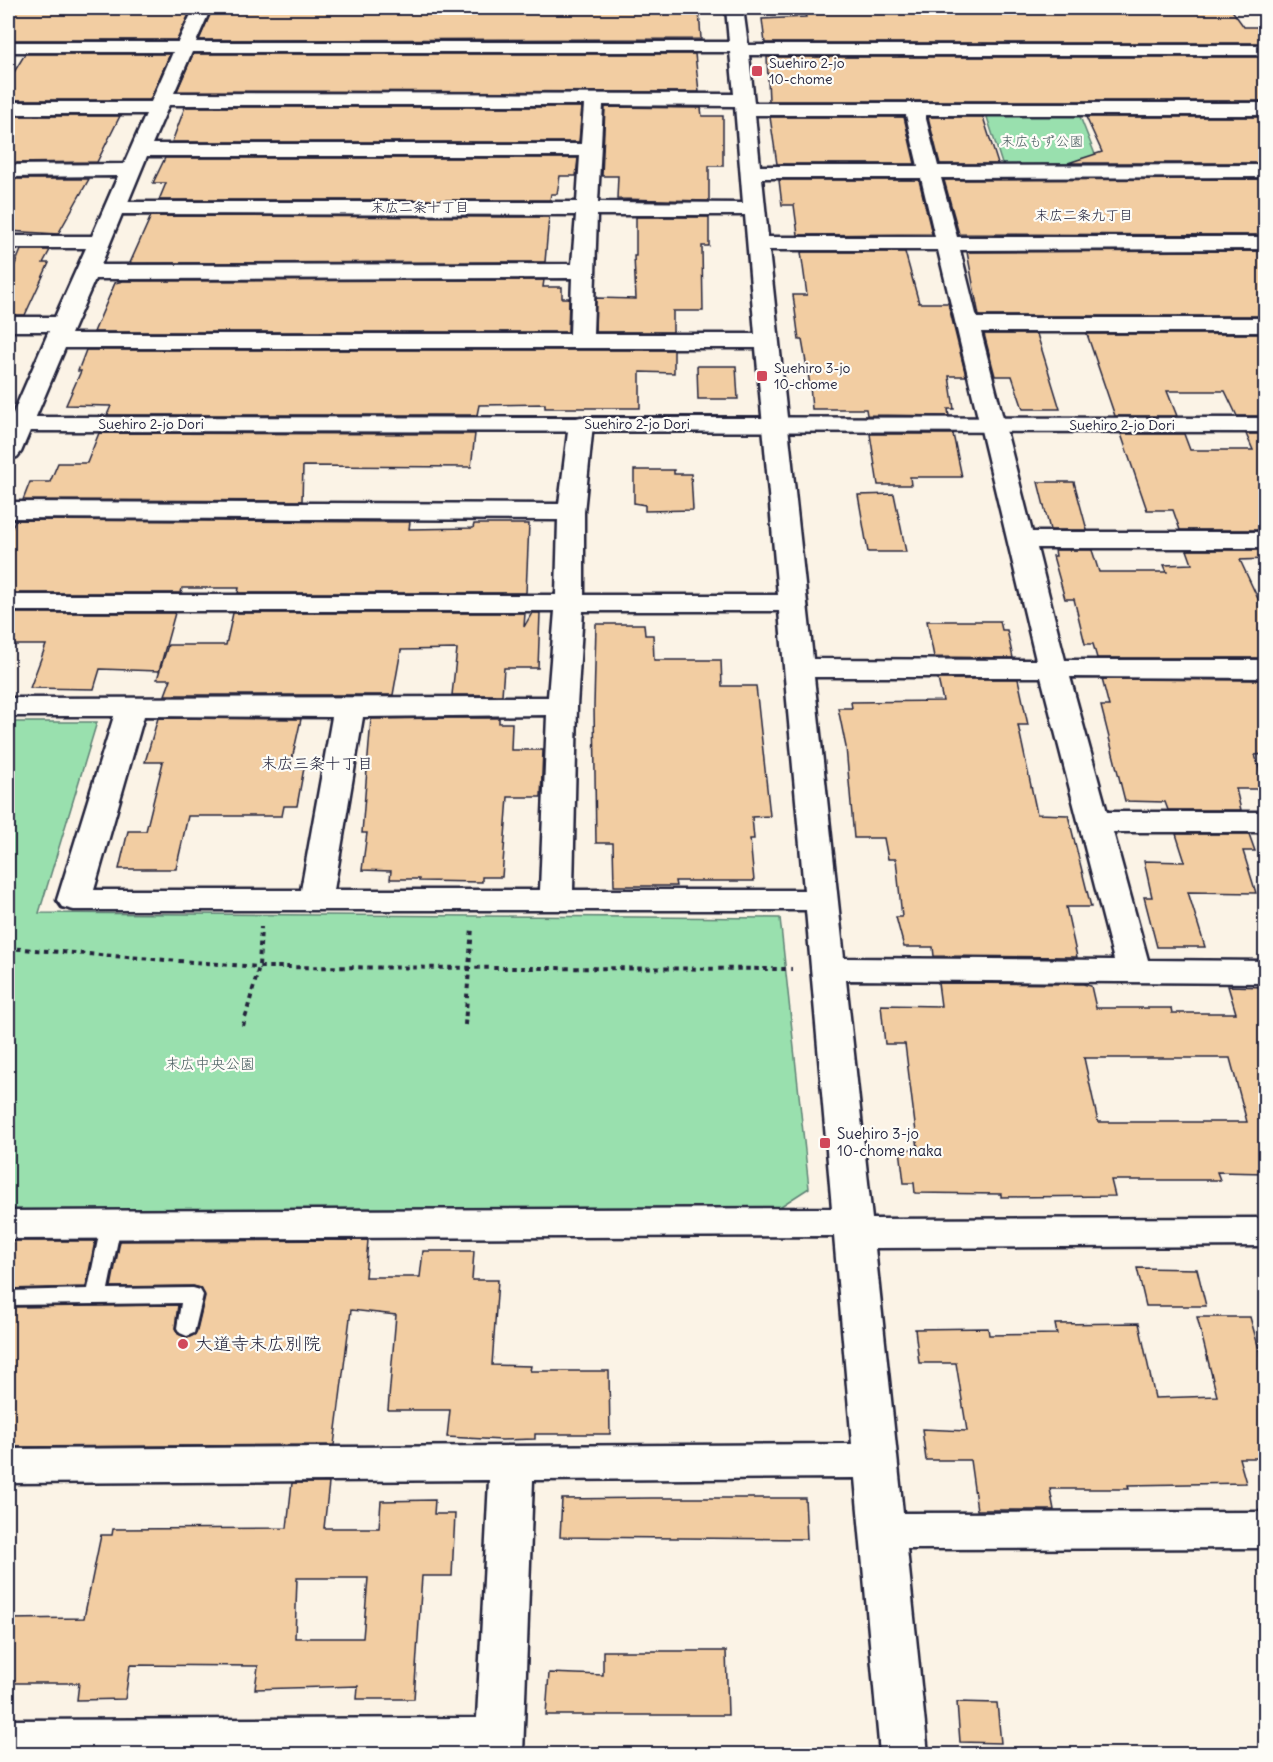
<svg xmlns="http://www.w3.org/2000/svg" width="1273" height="1762" font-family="Delius,'Klee One',sans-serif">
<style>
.green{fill:#99e0ae;stroke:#5e8174;stroke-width:1.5}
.building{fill:#f2cda2;stroke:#22223b;stroke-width:1.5;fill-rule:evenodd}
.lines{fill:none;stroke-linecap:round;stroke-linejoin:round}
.lane-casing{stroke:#22223b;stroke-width:5}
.street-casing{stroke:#22223b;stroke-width:5}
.secondary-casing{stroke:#22223b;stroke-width:5}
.path{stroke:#22223b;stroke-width:4;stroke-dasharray:4.5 4.5;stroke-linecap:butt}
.lane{fill:#fdfcf7;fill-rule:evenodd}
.street{fill:#fdfcf7;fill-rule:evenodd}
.secondary{fill:#fdfcf7;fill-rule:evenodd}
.poi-dot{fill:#d1495b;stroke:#fdfcf7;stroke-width:2}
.labels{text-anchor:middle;stroke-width:4.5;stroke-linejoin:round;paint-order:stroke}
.far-poi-label{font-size:14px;fill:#22223b;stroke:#fdfcf7;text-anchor:start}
.far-park-label{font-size:14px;fill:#465b5e;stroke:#fdfcf7}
.far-neighbourhood-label{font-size:14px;fill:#22223b;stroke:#fdfcf7}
.far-street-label{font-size:14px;fill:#22223b;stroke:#fdfcf7}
.park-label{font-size:15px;fill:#465b5e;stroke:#fdfcf7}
.poi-label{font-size:15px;fill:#22223b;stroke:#fdfcf7;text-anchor:start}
.neighbourhood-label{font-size:16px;fill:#22223b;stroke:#fdfcf7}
.near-poi-label{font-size:18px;fill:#22223b;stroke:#fdfcf7;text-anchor:start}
</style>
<rect width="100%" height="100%" fill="#fbf3e6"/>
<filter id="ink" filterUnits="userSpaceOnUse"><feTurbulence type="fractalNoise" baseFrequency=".0167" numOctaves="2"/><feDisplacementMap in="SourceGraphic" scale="12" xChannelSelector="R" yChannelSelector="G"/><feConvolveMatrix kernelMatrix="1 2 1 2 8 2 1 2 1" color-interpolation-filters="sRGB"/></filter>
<g filter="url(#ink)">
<g class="green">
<path d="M986 114H1079L1100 167H1003Z"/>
<path d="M8 722H97L39 913 780 918 809 1188 764 1217 8 1214Z"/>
</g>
<g class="building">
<path d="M8 8H192L177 40H8Z"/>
<path d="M213 8 361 10V8L486 9 690 8V10H699L701 39 199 40Z"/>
<path d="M805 8 909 11H1067L1066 9 1097 8 1231 9 1244 27H1266V43H765L762 19 806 17Z"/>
<path d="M25 54H170L150 100H8V82Z"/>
<path d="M193 54H695L699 92 177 91Z"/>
<path d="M767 57H1266V101H769Z"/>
<path d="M185 107H582L579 142H172Z"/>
<path d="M605 107 701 108 702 116H723V166H709V201L617 199 618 176H602Z"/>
<path d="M11 116H120L97 162 8 163V123Z"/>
<path d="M770 117H904L915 164H777Z"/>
<path d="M928 117H983L998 164H940Z"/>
<path d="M1086 117H1266V163H1068L1102 152Z"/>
<path d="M165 158H578L576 176H560L557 194H551L550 200H159L166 183H153Z"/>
<path d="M8 179H89L58 234 8 231Z"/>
<path d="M1266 179V235L959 234 944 180Z"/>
<path d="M779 180H919L932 234 798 235 794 205H782Z"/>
<path d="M151 216 549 217 545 262 130 263Z"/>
<path d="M636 217H709V246H702L703 311H673V332H595L596 298 636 299 634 256H636Z"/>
<path d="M21 250H50L43 263H49L25 315H8V281Z"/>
<path d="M1266 251V316H979L967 252Z"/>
<path d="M801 252H905L919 303H948L966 376H949L954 409H948L949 416 867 415 866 409H812L810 385 802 340H799L793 295H807Z"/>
<path d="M544 280 543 287H562V298H569L568 332H94L115 283 123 281Z"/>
<path d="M984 334H1037L1060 409H1023L1012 376H995Z"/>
<path d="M1087 334H1266V416H1237L1225 391H1167L1177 416H1115Z"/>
<path d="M86 350H674V373L640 372V408H545V404L479 405 477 415H107L111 406 66 405 81 371H78Z"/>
<path d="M697 366H736L738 399H698Z"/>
<path d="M99 433 475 434 471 467 303 466 302 501 23 500 30 482H50L58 463H87Z"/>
<path d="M870 434H953L962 477H910L911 485H878Z"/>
<path d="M1121 434H1184L1190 450H1253L1246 434H1266V530H1180L1173 510H1147Z"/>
<path d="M634 470H674V474H691L693 510 645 511V505L634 503Z"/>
<path d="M1038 482H1074L1087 530H1050Z"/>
<path d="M894 494 906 552H868L858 495Z"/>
<path d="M15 520 410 522 409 529 473 528 474 524H529L526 593H238L239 588H182L181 593H8V538Z"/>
<path d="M1055 550H1092L1099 572H1167L1164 565 1192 564 1187 550H1266V559L1240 560 1266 616V658H1097L1093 644H1085L1074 599H1065L1053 556H1056Z"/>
<path d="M8 613H175L159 671 100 669 94 689 30 688 46 645H8Z"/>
<path d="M233 613H525L524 627 532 613H540L538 668H504L502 695H452L457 649 401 650 393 695H165L171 679H157L168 645H226Z"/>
<path d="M927 621H1000L1002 630H1007L1013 658 934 657Z"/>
<path d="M596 624H644L645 635H653L654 660H721L722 686H756L770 816 752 817 754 839H750L754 881H675L676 886H614L613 843H596L594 706Z"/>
<path d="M938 679H1018L1028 725H1018L1037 814 1068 815 1091 907H1066L1077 957 934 956 933 947H904L896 917H902L896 859H888L884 838H854L846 747 838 708H852L851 702 943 701Z"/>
<path d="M1102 679 1266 680V754L1255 755 1266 789H1236L1241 810H1168L1165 802 1125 801 1101 706H1109Z"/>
<path d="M158 718 301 719 290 768H304L297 806H284L282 816H188L176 869H119L128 831H146L163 762H145Z"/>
<path d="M449 718H499V723H512L511 750H543L541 797H508L502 877H482V882L419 881V879H390L391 871 362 870 367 833H362L371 719Z"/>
<path d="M1176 834H1249L1255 851H1243L1256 893 1188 892 1205 947H1157L1144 897H1152L1144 861 1185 862Z"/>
<path d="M938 983 1083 984 1091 986 1096 1008H1171L1172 1013H1236L1228 986 1266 987V1173L1217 1172 1220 1180H1111L1115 1196 1001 1197V1194L915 1193 914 1183H904L900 1149H918L905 1044H885L881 1005 941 1006ZM1084 1058H1230L1247 1122H1098Z"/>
<path d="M368 1240 365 1277H420L423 1251H474L472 1280H498L492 1365 531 1366 530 1371H609L610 1434H535V1439L502 1440 447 1437 450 1410H388L396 1315 351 1310 334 1445 8 1447V1307L178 1305 175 1328 178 1334 188 1338 196 1334 205 1296 201 1288 193 1286 111 1287 120 1241Z"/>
<path d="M8 1241H95L86 1287 8 1289Z"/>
<path d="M1137 1268 1197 1269 1206 1306H1146Z"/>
<path d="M1197 1317H1250L1266 1374V1458H1239L1246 1483 1128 1485 1129 1489H1050L1054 1510H977L970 1460H926L922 1429 967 1431 956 1363H919L915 1329 988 1328 989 1335 1057 1334 1055 1324 1139 1323 1155 1398 1217 1396Z"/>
<path d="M292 1483H329L324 1528H379L381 1501 435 1500 434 1514H455L452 1576H422L414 1699H357L358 1686 255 1689 258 1666 130 1665 125 1699 77 1700 79 1683H8V1619L84 1618 101 1535H112L113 1529 287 1528ZM297 1578H368L363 1638H295Z"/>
<path d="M651 1498H805L807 1539 560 1537 562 1499Z"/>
<path d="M603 1651H726L728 1715H546L549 1673 603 1675Z"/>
<path d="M957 1702 997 1703 1001 1743 960 1742Z"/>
</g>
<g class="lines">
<g class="lane-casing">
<path id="lane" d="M111 1218 118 1220 121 1225 108 1289 193 1288 200 1290 203 1295 194 1333 187 1336 180 1333 177 1328 181 1303 8 1305V1291L88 1289 101 1225 104 1220Z"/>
</g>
<g class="street-casing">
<path id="street" d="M194 8H211L196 42H729L726 8H743L748 45H1266V55H749L754 103H1266V115H925L938 166 1266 165V177L941 178 957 237H1266V249L960 250 977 318H1266V332H981L1032 532H1266V548H1037L1065 660H1266V678L1070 677 1107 812H1266V832H1113L1148 960 1266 961V983L846 980 872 1219 1266 1218V1246L875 1248 903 1513 1266 1512V1548L907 1549 928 1754H880L855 1478 533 1480 523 1754H8V1720L477 1718 489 1480 8 1483V1449L852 1444 834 1236 8 1239V1211L832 1208 806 910H74L62 907 57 900 114 716H8V698L548 697 555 611H8V595H556L558 520 8 518V502L559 504 569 424 572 419 581 417 590 419 593 424 584 512V595H778L756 348H65L21 452 17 457 8 459V425L49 331H8V317H55L86 248H8V236H92L118 176 8 177V165L124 164 146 114H8V102H151L173 52H8V42H178ZM192 52H730L734 94 174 93ZM169 105H584L581 144H152ZM603 105 735 106 743 203 598 202ZM755 115H906L918 166H760ZM147 156H580L577 202H128ZM762 178H921L935 237H768ZM122 214 576 215 572 264 101 265ZM597 215H745L755 334H593ZM769 250H938L1036 660 813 659ZM572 278 570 334H71L95 279ZM583 611H779L804 890H573L577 706ZM814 677H1041L1114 960 844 958ZM547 715 540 890H334L363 717ZM144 716 332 717 301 890H94Z"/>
</g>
<g class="secondary-casing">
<path id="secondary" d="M8 417 1266 418V432L8 431Z"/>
</g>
<g class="path">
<path d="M8 948 259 967 792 969"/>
<path d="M465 1025 472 927"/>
<path d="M243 1026 259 967 261 927"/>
</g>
<use href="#lane" class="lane"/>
<use href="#street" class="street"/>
<use href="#secondary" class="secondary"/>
</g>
</g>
<g class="poi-dot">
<rect x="751" y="65" width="12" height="12" rx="3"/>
<rect x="756" y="370" width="12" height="12" rx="3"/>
<rect x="819" y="1137" width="12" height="12" rx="3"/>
<circle cx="183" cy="1344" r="6"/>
</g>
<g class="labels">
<g class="far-poi-label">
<text x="769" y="68">Suehiro 2-jo<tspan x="769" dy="16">10-chome</tspan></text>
<text x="774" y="373">Suehiro 3-jo<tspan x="774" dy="16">10-chome</tspan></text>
</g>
<g class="far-park-label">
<text x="1042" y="146">末広もず公園</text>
</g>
<g class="far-neighbourhood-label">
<text x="420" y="212">末広二条十丁目</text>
<text x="1084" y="220">末広二条九丁目</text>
</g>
<g class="far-street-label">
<text x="151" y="429">Suehiro 2-jo Dori</text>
<text x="637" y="429">Suehiro 2-jo Dori</text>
<text x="1122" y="430">Suehiro 2-jo Dori</text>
</g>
<g class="park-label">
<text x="210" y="1069">末広中央公園</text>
</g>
<g class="poi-label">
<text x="837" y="1139">Suehiro 3-jo<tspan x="837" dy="17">10-chome naka</tspan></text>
</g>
<g class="neighbourhood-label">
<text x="317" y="769">末広三条十丁目</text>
</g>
<g class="near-poi-label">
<text x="195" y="1350">大道寺末広別院</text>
</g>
</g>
<rect width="1273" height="1762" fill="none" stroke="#fdfcf7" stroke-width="30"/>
<rect x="15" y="15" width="1243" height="1732" fill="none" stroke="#22223b" stroke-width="2" filter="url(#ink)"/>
</svg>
